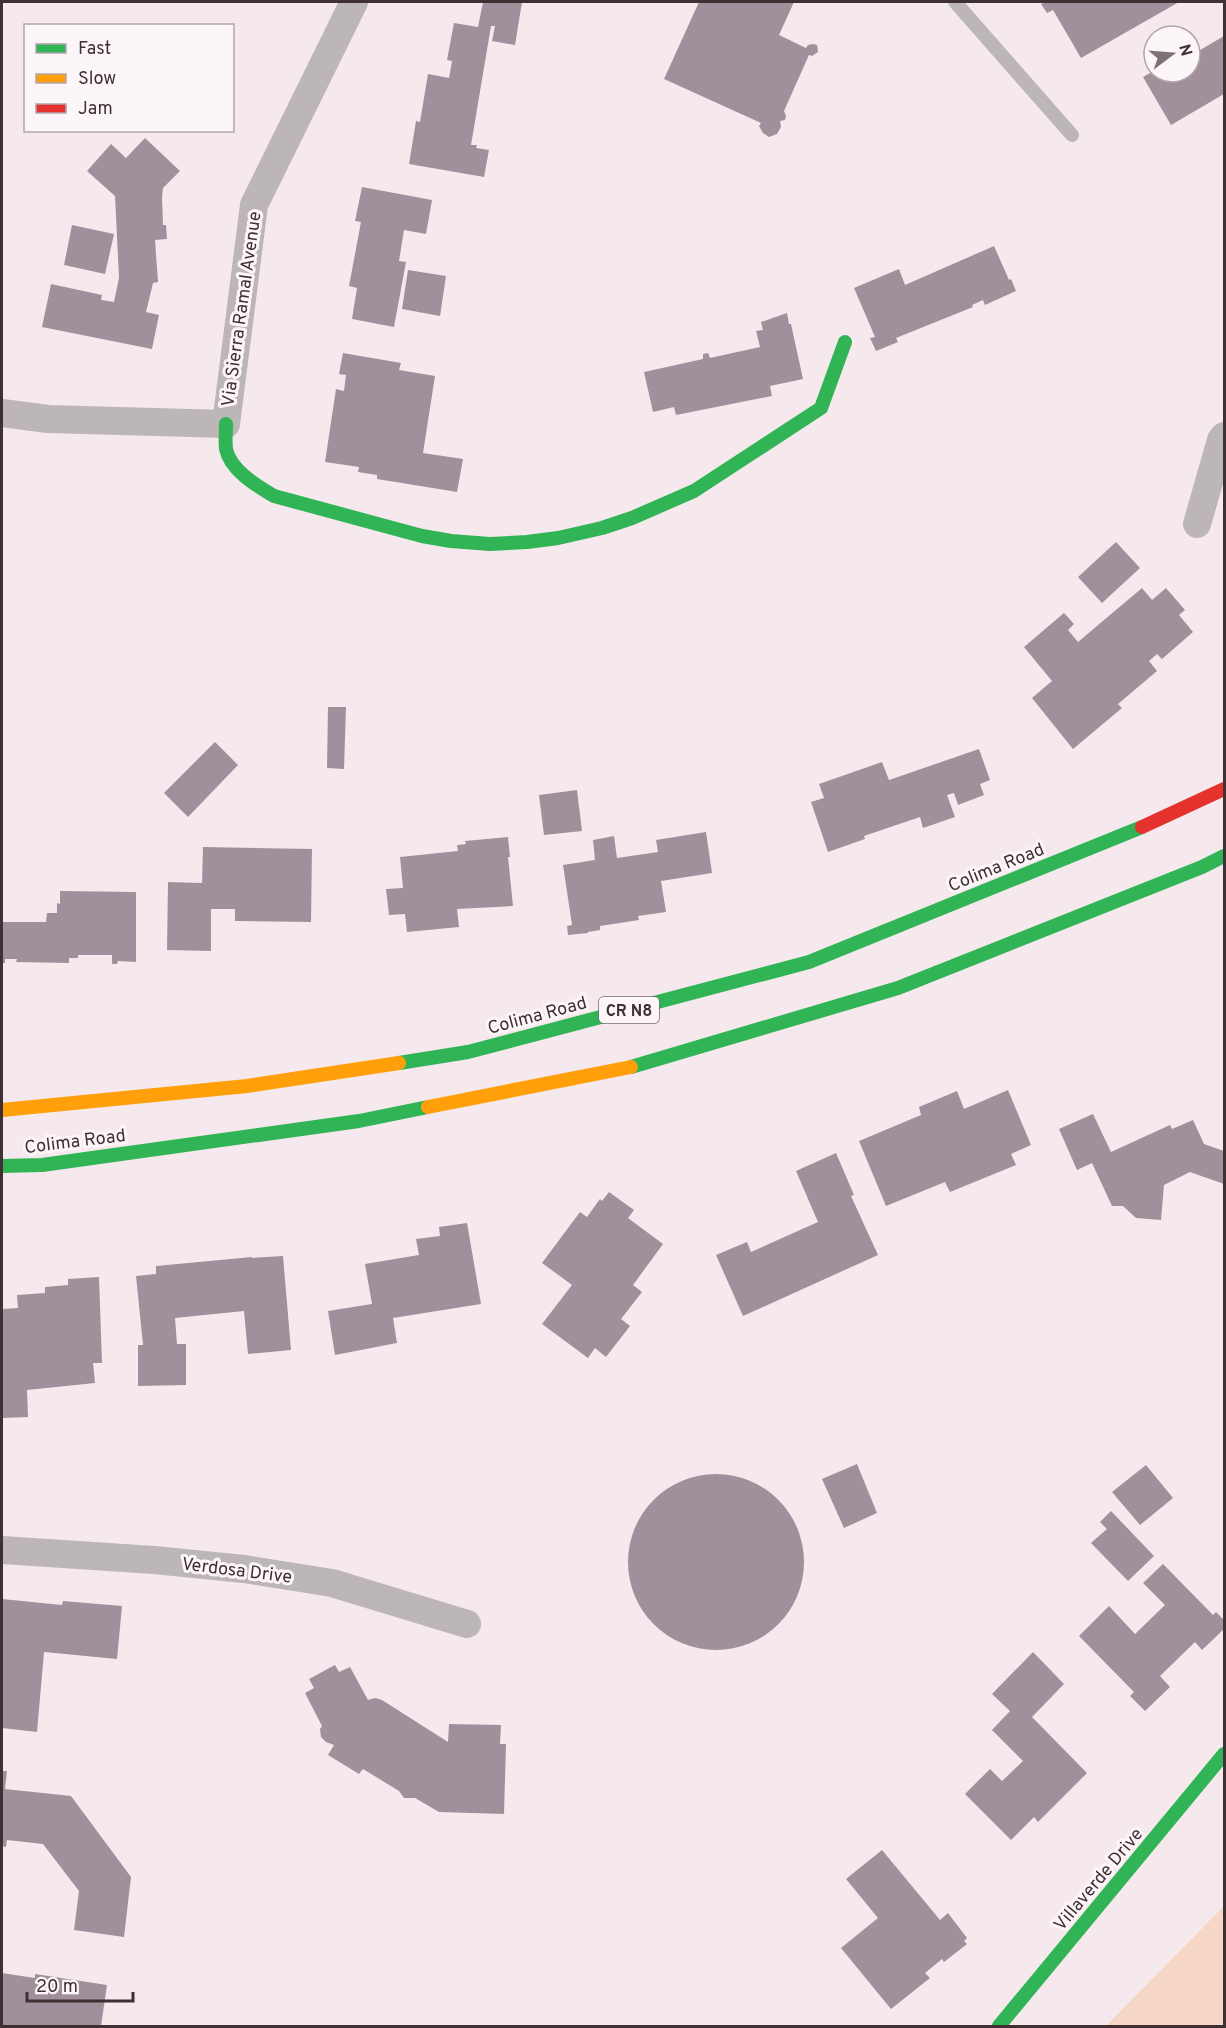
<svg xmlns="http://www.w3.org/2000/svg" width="1226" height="2028" font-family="Overpass,sans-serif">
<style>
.green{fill:#f6d7c5}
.building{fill:#a0909c}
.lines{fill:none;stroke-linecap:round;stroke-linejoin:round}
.lane{stroke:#bdb6b6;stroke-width:14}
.street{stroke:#bdb6b6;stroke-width:28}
.fast{stroke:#30b455;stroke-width:14}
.slow{stroke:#ff9f0a;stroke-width:14}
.jam{stroke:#e5322d;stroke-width:14}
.labels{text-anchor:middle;stroke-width:6;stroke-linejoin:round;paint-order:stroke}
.shield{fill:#fdf6f8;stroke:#786b6f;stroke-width:1.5}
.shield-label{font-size:16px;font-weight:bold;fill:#3f3034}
.street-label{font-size:18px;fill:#3f3034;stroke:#fdf6f8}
</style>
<rect width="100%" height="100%" fill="#f6e9ed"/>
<path class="green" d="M1224 1906V2026H1106Z"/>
<g class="building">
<path d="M483 2H522L515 45 492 41 495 26H491L471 145H477L476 148 489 150 484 177 409 164 416 121 420 122 428 74 449 78 452 61 447 60 454 23 478 27Z"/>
<path d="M699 2H794L779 35 806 48 808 45 813 44 817 45 818 52 812 56 809 55 784 111 786 116 785 120 780 121 781 127 777 134 769 137 763 133 759 126 761 123 664 79Z"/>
<path d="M1046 2H1179L1081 58 1053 10 1047 13 1041 4Z"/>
<path d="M1224 36V94L1171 125 1143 77 1154 71 1160 74 1163 72H1190V56Z"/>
<path d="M145 138 180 171 163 188 162 197 163 225H166L167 239 155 240 158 282 153 283 146 312 159 315 152 349 42 327 51 284 102 295 101 300 114 302 119 278 115 196 87 171 111 144 126 158Z"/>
<path d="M362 187 432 200 426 234 404 230 399 261 406 262 394 327 352 319 357 288 349 286 361 222 355 221Z"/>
<path d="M72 225 114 234 105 274 64 265Z"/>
<path d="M994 246 1009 280 1011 279 1016 291 985 305 983 300 972 305 973 307 896 338 898 342 876 351 870 338 875 337 854 288 899 269 905 285Z"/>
<path d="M408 270 446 276 440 316 402 309Z"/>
<path d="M787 313 789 324H791L803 379 770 386 772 396 676 415 674 407 653 412 644 372 703 359V354L708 353 710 358 760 347 756 331 763 330 761 322Z"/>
<path d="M343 353 401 363 399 370 435 376 423 453 463 459 457 492 377 479V475L358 472 359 467 325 462 336 389 344 391 346 375 339 374Z"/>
<path d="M1116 542 1140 568 1102 603 1078 577Z"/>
<path d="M1142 588 1152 600 1166 588 1185 610 1179 615 1193 632 1162 659 1157 654 1149 661 1157 671 1118 704 1122 708 1073 749 1032 698 1052 681 1024 647 1064 613 1074 624 1068 630 1078 642Z"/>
<path d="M328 707H346L344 769 327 768Z"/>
<path d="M215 742 238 765 188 817 164 793Z"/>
<path d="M979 749 990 780 980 784 984 795 958 805 954 793 947 795 955 817 923 828 920 817 864 836 865 839 828 852 811 802 824 798 819 784 882 762 889 780Z"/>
<path d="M577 790 582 831 544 835 539 795Z"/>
<path d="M706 832 712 873 661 881 666 912 638 916 639 920 600 926V930L588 932V933L568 935 567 926 572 925 563 865 595 860 593 840 614 836 617 858 658 852 656 840Z"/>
<path d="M508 837 510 857H508L513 906 457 909 459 927 407 932 405 914 389 915 386 889 403 888 400 857 458 851 457 845 466 844 465 841Z"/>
<path d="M203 847 312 849 311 922 235 921V909H211V951L167 950 168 882 202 883Z"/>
<path d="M60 891 136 892V962L118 961 117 964H112V955H78V958H69V963L16 962 17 959H5V963H2V922H46L47 913H57V903L60 904Z"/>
<path d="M1008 1090 1031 1145 1011 1154 1016 1165 950 1192 945 1182 886 1206 859 1141 921 1115 919 1107 957 1091 964 1109Z"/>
<path d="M1093 1114 1111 1152 1170 1125 1172 1129 1193 1120 1204 1144 1224 1151V1184L1190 1172 1164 1185 1161 1220 1136 1218 1123 1206H1112L1092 1163 1077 1170 1059 1129Z"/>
<path d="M836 1153 854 1195 851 1196 878 1255 743 1316 716 1255 747 1242 751 1252 818 1222 796 1171Z"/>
<path d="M609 1192 634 1210 628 1218 663 1244 633 1285 642 1292 621 1319 630 1326 606 1357 595 1348 588 1358 542 1324 572 1285 542 1263 580 1212 587 1217 600 1199 602 1201Z"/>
<path d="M467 1223 481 1304 393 1318 397 1343 335 1355 328 1311 372 1304 365 1264 419 1255 416 1239 440 1236 439 1227Z"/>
<path d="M283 1256 291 1350 248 1354 244 1311 175 1318 177 1344H186V1385L138 1386V1345H143L136 1276 156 1274V1266L252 1257V1258Z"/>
<path d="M99 1277 102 1363H93L95 1383 27 1390 28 1417 2 1418V1309L18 1308 17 1295 45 1293V1287L68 1285V1279Z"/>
<path d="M857 1464 877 1513 844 1528 822 1479Z"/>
<path d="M1146 1465 1173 1498 1140 1525 1112 1492Z"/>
<circle cx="716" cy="1562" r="88"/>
<path d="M1111 1511 1154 1556 1128 1581 1091 1543 1107 1529 1100 1522Z"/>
<path d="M1163 1564 1213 1615 1216 1612 1224 1620V1629L1202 1650 1195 1642 1160 1676 1170 1687 1145 1711 1130 1696 1134 1692 1079 1636 1109 1606 1135 1634 1165 1605 1143 1583Z"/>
<path d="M2 1599 62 1605 63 1601 122 1606 117 1659 44 1652 37 1732 2 1728Z"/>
<path d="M1033 1652 1064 1684 1032 1717 1087 1773 1038 1822 1034 1817 1011 1840 965 1794 990 1769 1002 1781 1023 1761 992 1730 1010 1711 992 1694Z"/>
<path d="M335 1665 339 1672 350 1667 368 1700 375 1698 382 1700 448 1742 449 1724 501 1725 500 1744H506L504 1814 439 1812 415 1798H404L399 1791 363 1769 359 1774 328 1755 334 1745 326 1742 321 1737 320 1729 322 1726 305 1693 314 1688 309 1679Z"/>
<path d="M2 1771H7L5 1789 71 1796 131 1877 124 1937 74 1930 79 1891 43 1844 7 1840 6 1847 2 1846Z"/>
<path d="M882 1850 940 1920 948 1913 967 1938 964 1941 967 1944 944 1962 942 1959 925 1973 930 1978 891 2009 841 1948 878 1918 846 1879Z"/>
<path d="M2 1973 35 1978V1974L107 1985 101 2026H2Z"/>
</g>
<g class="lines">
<path class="lane" d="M955 2 1072 135"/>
<g class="street">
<path d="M2 413 48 419 226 424 254 205 354 2"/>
<path d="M1197 524 1221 440 1224 436"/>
<path d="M2 1550 154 1560 244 1569 332 1583 467 1624"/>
</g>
<g class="fast">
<path d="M226 424C226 432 225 441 226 449 230 470 257 486 274 496L422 536 451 541 490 544 527 542 558 538 602 528 632 518 694 491 821 408 845 342"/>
<path d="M399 1063 468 1052 809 962 1142 827"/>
<path d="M631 1067 898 988 1202 867 1224 856"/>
<path d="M2 1166 42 1165 359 1121 428 1107"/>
<path d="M999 2026 1224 1754"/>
</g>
<g class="slow">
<path d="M428 1107 631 1067"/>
<path d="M2 1110 247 1086 399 1063"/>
</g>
<path class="jam" d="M1142 827 1224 789"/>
</g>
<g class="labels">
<rect class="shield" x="599" y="997" width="60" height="26" rx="4.5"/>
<g class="shield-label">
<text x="629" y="1016">CR N8</text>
</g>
<g class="street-label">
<text transform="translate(241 309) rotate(-82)" y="6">Via Sierra Ramal Avenue</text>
<text transform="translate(996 867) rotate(-22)" y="6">Colima Road</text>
<text transform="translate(537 1015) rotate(-15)" y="6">Colima Road</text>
<text transform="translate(75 1141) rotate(-7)" y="6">Colima Road</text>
<text transform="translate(237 1570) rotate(7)" y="6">Verdosa Drive</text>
<text transform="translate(1098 1879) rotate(-50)" y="6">Villaverde Drive</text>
</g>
</g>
<rect width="1226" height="2028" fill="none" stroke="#3f3034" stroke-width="6"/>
<rect x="24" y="24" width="210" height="108" fill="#fdf6f8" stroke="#b1a7aa" stroke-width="1.5"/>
<rect x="36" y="44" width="30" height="9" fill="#30b455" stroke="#b1a7aa" stroke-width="1.5"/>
<text x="78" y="54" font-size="18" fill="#3f3034">Fast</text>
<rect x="36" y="74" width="30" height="9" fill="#ff9f0a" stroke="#b1a7aa" stroke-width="1.5"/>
<text x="78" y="84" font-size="18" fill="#3f3034">Slow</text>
<rect x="36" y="104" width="30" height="9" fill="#e5322d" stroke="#b1a7aa" stroke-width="1.5"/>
<text x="78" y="114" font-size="18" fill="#3f3034">Jam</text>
<g transform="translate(1172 54) rotate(74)"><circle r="28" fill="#fdf6f8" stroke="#b1a7aa" stroke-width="1.5"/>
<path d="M0-4.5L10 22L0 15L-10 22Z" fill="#7f7175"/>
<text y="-9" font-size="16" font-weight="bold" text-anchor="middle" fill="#3f3034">N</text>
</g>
<path d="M27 1992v9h106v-9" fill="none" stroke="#3f3034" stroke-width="3"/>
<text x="36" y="1992" font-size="18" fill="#3f3034" stroke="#fdf6f8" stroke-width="4.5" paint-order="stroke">20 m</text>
</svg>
